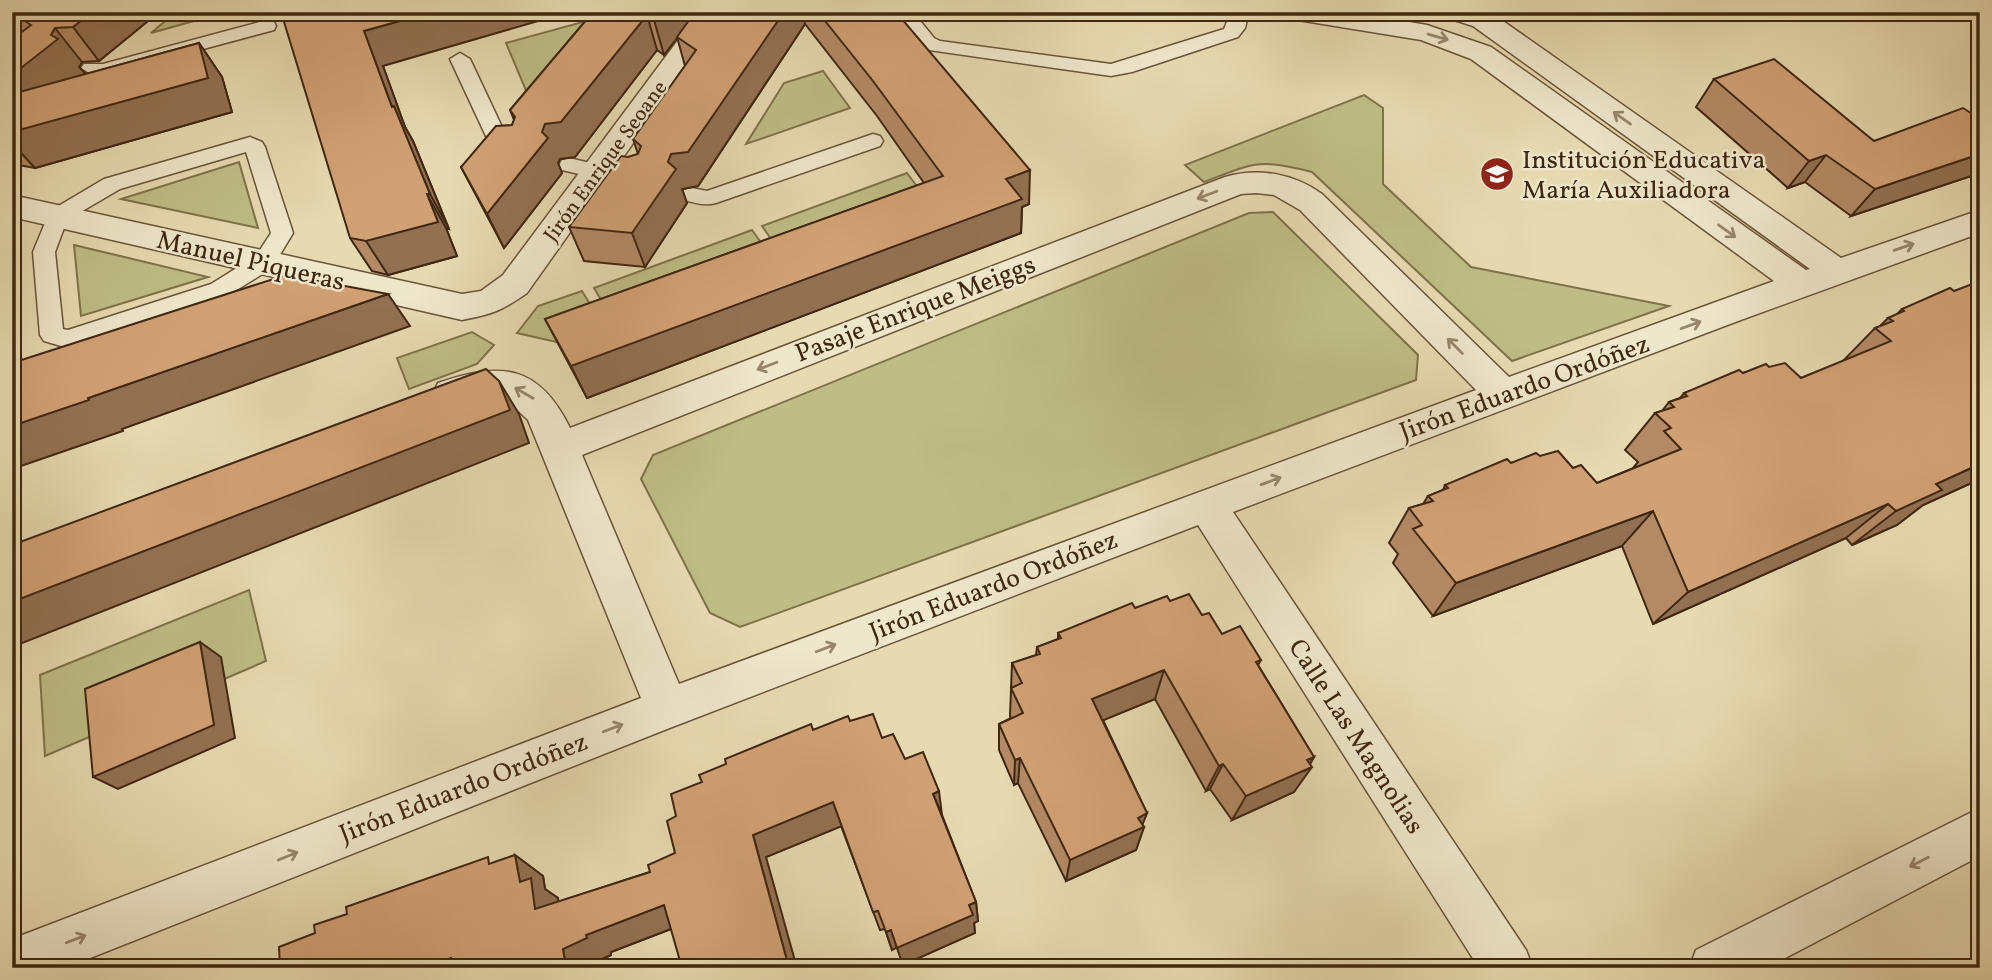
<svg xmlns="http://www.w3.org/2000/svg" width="1992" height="980" font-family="Vollkorn,serif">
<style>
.green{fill:#bebd86;stroke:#7f724a;stroke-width:2}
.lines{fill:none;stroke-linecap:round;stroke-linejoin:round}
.lane-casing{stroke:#6a5438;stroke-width:3}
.street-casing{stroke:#6a5438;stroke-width:3}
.lane{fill:#efe7cc;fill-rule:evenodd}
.street{fill:#efe7cc;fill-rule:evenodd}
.wall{fill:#b38a65;stroke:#40270f;stroke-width:2;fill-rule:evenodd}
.shaded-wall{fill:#927152;stroke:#40270f;stroke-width:2}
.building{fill:#d0a175;stroke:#40270f;stroke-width:2}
.oneway{stroke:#98876e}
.labels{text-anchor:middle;stroke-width:5;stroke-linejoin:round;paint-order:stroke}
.far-street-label{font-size:21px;fill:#40270f;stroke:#efe7cc}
.poi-label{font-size:26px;fill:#40270f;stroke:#efe7cc;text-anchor:start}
.street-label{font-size:26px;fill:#40270f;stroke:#efe7cc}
</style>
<rect width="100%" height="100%" fill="#e7dab1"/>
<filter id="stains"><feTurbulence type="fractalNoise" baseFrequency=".00286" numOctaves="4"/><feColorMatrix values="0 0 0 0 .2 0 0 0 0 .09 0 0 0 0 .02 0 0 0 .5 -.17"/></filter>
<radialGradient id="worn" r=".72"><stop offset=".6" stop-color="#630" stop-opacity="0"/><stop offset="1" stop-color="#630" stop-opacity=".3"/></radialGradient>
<g class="green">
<path d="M176 12H226L151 33Z"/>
<path d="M608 15 533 107 506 43Z"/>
<path d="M823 71 850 108 746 144 784 83Z"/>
<path d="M1364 95 1383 108V184L1471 267 1669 306 1512 361 1312 172C1260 158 1253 163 1204 182L1185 165Z"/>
<path d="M239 162 258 228 121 199Z"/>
<path d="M907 173 931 205 785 259 762 226Z"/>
<path d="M1273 212 1418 355 1416 380 740 627 710 613 641 479 653 455 1249 213Z"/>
<path d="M752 230 775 262 615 323 594 288Z"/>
<path d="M74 245 208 277 81 316Z"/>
<path d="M582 291 604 327 561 343 517 333 538 306Z"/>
<path d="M472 332 494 345 477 364 409 389 397 358Z"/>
<path d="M249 590 266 661 45 756 40 675Z"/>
</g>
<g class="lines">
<g class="lane-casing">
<g id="lane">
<path d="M894 12H913L934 38 940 41 1111 64 1224 29 1231 12H1249L1245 28 1238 37 1132 72 1111 76 929 50 920 46Z"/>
<path d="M267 20 274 22 276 26 274 30 110 74H91L81 68 84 64H103Z"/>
<path d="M460 53 470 59 510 144 522 148 525 153 522 158 515 160 495 154 492 149 450 59Z"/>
<path d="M873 134 880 136 883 141 880 146 716 203C705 206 695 203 684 200L681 195 684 190 692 188 707 191Z"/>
<path d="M250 137 262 142 265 147 293 233 272 268 227 296 76 345 68 348 44 341 40 335 33 252 50 211 104 179ZM246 152 271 233 256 256 211 284 68 330 63 329 55 252 67 220 120 189Z"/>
<path d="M569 158 624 171 628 176 624 181 617 183 562 170 559 165 562 160Z"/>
</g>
</g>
<g class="street-casing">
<g id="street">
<path d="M699 12H726L527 293C501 311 493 314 462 320L12 217V195L462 294 481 291 503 275Z"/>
<path d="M1285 12H1350L1427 25 1491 47 1806 270 1810 269 1473 26 1448 18 1445 12 1493 14 1841 258 1980 210V233L1738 321 1233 512 1526 950 1533 968H1479L1198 525 667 729 65 968H12V939L641 698 528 420 507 400C484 396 460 410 438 403L433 393 438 383C502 361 539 365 570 428L1225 177C1259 167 1294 174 1322 194L1509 377 1774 281 1471 59 1421 40 1298 20 1288 18ZM1256 193 1274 195 1300 210 1476 390 679 684 582 455 1241 194Z"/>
<path d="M1980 808V856L1766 968H1689L1696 950Z"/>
</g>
</g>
<use href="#lane" class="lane"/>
<use href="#street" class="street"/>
</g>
<g class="wall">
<path d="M12 12H159L99 61 82 62 79 67 85 73 83 75 199 43 222 77 232 112 35 168 12 164ZM18 29 21 33 19 34 13 33Z"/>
<path d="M593 12H896L1029 204 1022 207 1021 233 587 398 545 319 924 183 877 116 805 24 698 186 682 189 687 203 645 267 584 261 569 227 628 157 638 154 633 139 685 66 677 37 664 55 657 50 575 157 560 159 558 163 562 173 504 248 461 167 512 125 514 120 510 110Z"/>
<path d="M383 66 405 127 413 141 449 229 446 228 457 256 388 275 372 271 350 238Z"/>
<path d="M1714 79 1874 141 1980 119V173L1851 216 1805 182 1788 188 1696 107Z"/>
<path d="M1980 286V479L1923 505 1897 525 1852 545 1846 538 1653 624 1622 546 1433 616 1393 563 1398 554 1389 543 1409 508 1423 504 1428 496 1443 490 1445 485 1511 463 1540 456 1573 468 1597 483 1634 468H1633L1638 462 1625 450 1655 413 1662 411 1669 402 1680 398 1684 393 1743 373 1769 367 1801 378 1842 362 1875 328 1880 326 1888 318 1896 315 1902 309 1954 291Z"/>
<path d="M1170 601 1202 615 1222 634 1261 660 1258 665 1314 757 1294 792 1232 820 1210 789 1206 791 1155 699 1103 720 1147 813 1142 825 1144 827 1136 850 1066 881 1018 783 1014 785 999 750V724L1011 718 1010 716 1012 663 1036 655 1037 647 1058 639V633L1135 608Z"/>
<path d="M850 721 882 738 905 759 942 815 976 902 978 921 974 923 975 933 903 965 897 947 892 950 885 929 880 930 841 826 766 857 671 929 611 952V955L589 965 495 862 515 855 543 876 545 889 558 898V902L650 872 675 853 676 816 702 782 813 730Z"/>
</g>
<g class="shaded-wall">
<path d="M92 12H159L99 61 73 27Z"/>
<path d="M432 12H569L383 66 405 127 413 141 449 229 430 194 392 107 364 31Z"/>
<path d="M660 12H697L664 55 654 20Z"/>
<path d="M784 12H803L805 24 698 186 682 189 687 203 645 267 632 233 671 154Z"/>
<path d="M647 15 657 50 575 157 560 159 558 163 562 173 504 248 487 214 545 124Z"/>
<path d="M12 23 18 29 12 33Z"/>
<path d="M55 28 82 62 79 67 85 73 15 131 12 128V75L51 35Z"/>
<path d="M199 43 222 77 232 112 35 168 12 143V132Z"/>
<path d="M1980 154V173L1851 216 1875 189Z"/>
<path d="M1826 155 1805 182 1788 188 1809 161Z"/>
<path d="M1030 170 1029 204 1022 207 1021 233 587 398 571 366 1006 179Z"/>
<path d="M427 194 446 228 457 256 388 275 366 241Z"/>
<path d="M388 294 410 326 122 429 123 431 12 469V426L88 398Z"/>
<path d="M499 381 519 414 529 443 12 647V602Z"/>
<path d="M1980 464V479L1923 505 1897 525 1852 545 1896 511 1936 484Z"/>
<path d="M1888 504 1846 538 1653 624 1688 592Z"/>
<path d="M1653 511 1622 546 1433 616 1456 583Z"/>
<path d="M200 642 221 657 235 738 118 789 93 777Z"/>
<path d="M1164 670 1155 699 1087 727 1092 699Z"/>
<path d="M1314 757 1306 770 1312 767 1294 792 1232 820 1246 796 1307 760Z"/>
<path d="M1020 758 1018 783 1014 785 1015 760Z"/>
<path d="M1223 764 1210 789 1206 791 1219 766Z"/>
<path d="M939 791 942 815 933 794Z"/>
<path d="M833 802 842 826 766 857 797 968H789L753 835Z"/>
<path d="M1147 813 1141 828 1144 827 1136 850 1066 881 1070 860Z"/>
<path d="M515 855 543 876 545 889 558 898 562 928 535 909 520 882Z"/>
<path d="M976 902 978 921 974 923 975 933 903 965 897 948 969 905Z"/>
<path d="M664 905 684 924 611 952V955L589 965V968H566L563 949 586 935Z"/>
<path d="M891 930 897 947 892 950 886 932Z"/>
<path d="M451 958 470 968H428Z"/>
</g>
<g class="building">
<path d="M12 12H92L73 27 55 28 51 35 58 39 12 75V33L19 34 31 25 20 18 12 17Z"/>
<path d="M281 12H432L364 31 392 107 394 106 430 194H427L438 222 366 241 350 238Z"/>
<path d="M593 12H660L654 20 647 15 561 122 545 124 542 132 548 138 487 214 461 167 496 126 512 125 515 117 510 110Z"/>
<path d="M695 12H784L688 152 671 154 668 162 676 169 632 233 569 227 621 156 628 157 638 154 641 146 633 139 696 50 677 37Z"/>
<path d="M818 12H896L1030 170 1006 179 1022 199 571 366 545 319 943 176 873 81Z"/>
<path d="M199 43 208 78 12 132V94Z"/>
<path d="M1774 59 1874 141 1963 108 1980 119V154L1875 189 1826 155 1809 161 1714 79Z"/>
<path d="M286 275 388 294 88 398 89 400 12 426V363Z"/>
<path d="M1975 283 1978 286H1980V464L1936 484 1942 490 1896 511 1888 504 1688 592 1653 511 1456 583 1413 529 1422 525 1409 508 1433 501 1428 496 1448 488 1445 485 1507 459 1511 463 1536 453 1540 456 1558 451 1573 468 1581 465 1597 483 1681 449 1664 431 1671 428 1655 413 1674 407 1669 402 1687 396 1684 393 1739 370 1743 373 1766 364 1769 367 1785 363 1801 378 1891 341 1875 328 1893 321 1888 318 1904 311 1902 309 1950 288 1954 291Z"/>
<path d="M486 369 499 381 510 410 12 602V545Z"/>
<path d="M1189 594 1202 615 1209 613 1222 634 1240 626 1261 660 1256 662 1314 757 1307 760 1312 767 1246 796 1223 764 1219 766 1164 670 1092 699 1147 813 1138 818 1144 827 1070 860 1020 758 1015 760 999 724 1023 713 1011 688 1022 683 1012 663 1040 654 1037 647 1061 638 1058 633 1132 603 1135 608 1167 596 1170 601Z"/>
<path d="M200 642 214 725 93 777 85 689Z"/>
<path d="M873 714 882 738 893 734 905 759 923 752 939 791 933 794 976 902 969 905 973 915 897 948 891 930 886 932 878 911 873 912 833 802 753 835 789 968H682L664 905 586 935 587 938 563 949 566 968H452L451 958 428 968H280L279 947 315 933 314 925 347 914 346 907 488 857 489 864 515 855 520 882 531 878 535 909 650 872 648 865 675 853 667 821 676 816 671 794 702 782 699 775 726 764 725 759 811 724 813 730 848 716 850 721Z"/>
</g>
<defs><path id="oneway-shaft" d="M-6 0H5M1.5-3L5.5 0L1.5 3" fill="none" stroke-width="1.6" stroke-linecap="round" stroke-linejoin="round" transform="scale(1.75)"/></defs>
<g class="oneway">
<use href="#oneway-shaft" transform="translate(1438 37) rotate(16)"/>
<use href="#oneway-shaft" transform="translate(1622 118) rotate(-145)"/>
<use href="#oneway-shaft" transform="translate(1207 195) rotate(159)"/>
<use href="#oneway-shaft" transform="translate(1727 231) rotate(36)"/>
<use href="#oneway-shaft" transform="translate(1904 247) rotate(-19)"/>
<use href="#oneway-shaft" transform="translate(1691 325) rotate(-20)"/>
<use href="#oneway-shaft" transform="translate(1455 346) rotate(-135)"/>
<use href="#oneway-shaft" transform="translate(767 366) rotate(159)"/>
<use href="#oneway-shaft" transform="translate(524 393) rotate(-150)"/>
<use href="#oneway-shaft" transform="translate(1271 481) rotate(-20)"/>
<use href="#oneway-shaft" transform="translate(826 648) rotate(-21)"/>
<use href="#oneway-shaft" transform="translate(613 728) rotate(-21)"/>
<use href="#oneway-shaft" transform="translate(288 856) rotate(-22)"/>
<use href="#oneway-shaft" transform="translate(1919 862) rotate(153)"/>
<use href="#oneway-shaft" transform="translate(76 939) rotate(-21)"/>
</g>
<defs>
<g id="school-disc" transform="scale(1.75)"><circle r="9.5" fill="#8f2418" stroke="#efe7cc"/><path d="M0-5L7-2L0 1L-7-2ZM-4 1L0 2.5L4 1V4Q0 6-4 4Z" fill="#fff"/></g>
</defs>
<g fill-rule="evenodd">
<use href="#school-disc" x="1497" y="174"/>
</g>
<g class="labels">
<g class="far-street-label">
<text transform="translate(605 161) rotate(-54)" y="7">Jirón Enrique Seoane</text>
</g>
<g class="poi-label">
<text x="1522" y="168">Institución Educativa<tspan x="1522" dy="30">María Auxiliadora</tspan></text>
</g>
<g class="street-label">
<text transform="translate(251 260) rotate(13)" y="9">Manuel Piqueras</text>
<text transform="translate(915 308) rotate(-21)" y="9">Pasaje Enrique Meiggs</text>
<text transform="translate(1524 387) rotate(-20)" y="9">Jirón Eduardo Ordóñez</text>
<text transform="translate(993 585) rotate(-21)" y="9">Jirón Eduardo Ordóñez</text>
<text transform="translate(1357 736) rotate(57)" y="9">Calle Las Magnolias</text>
<text transform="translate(463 787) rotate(-21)" y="9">Jirón Eduardo Ordóñez</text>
</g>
</g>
<rect width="1992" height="980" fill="none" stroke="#e7dab1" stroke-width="42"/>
<rect x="14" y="14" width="1964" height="952" fill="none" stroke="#40270f" stroke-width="3.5"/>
<rect x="21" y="21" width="1950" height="938" fill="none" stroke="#40270f" stroke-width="2"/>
<rect width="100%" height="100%" filter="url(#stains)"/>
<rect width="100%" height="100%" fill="url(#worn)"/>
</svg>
